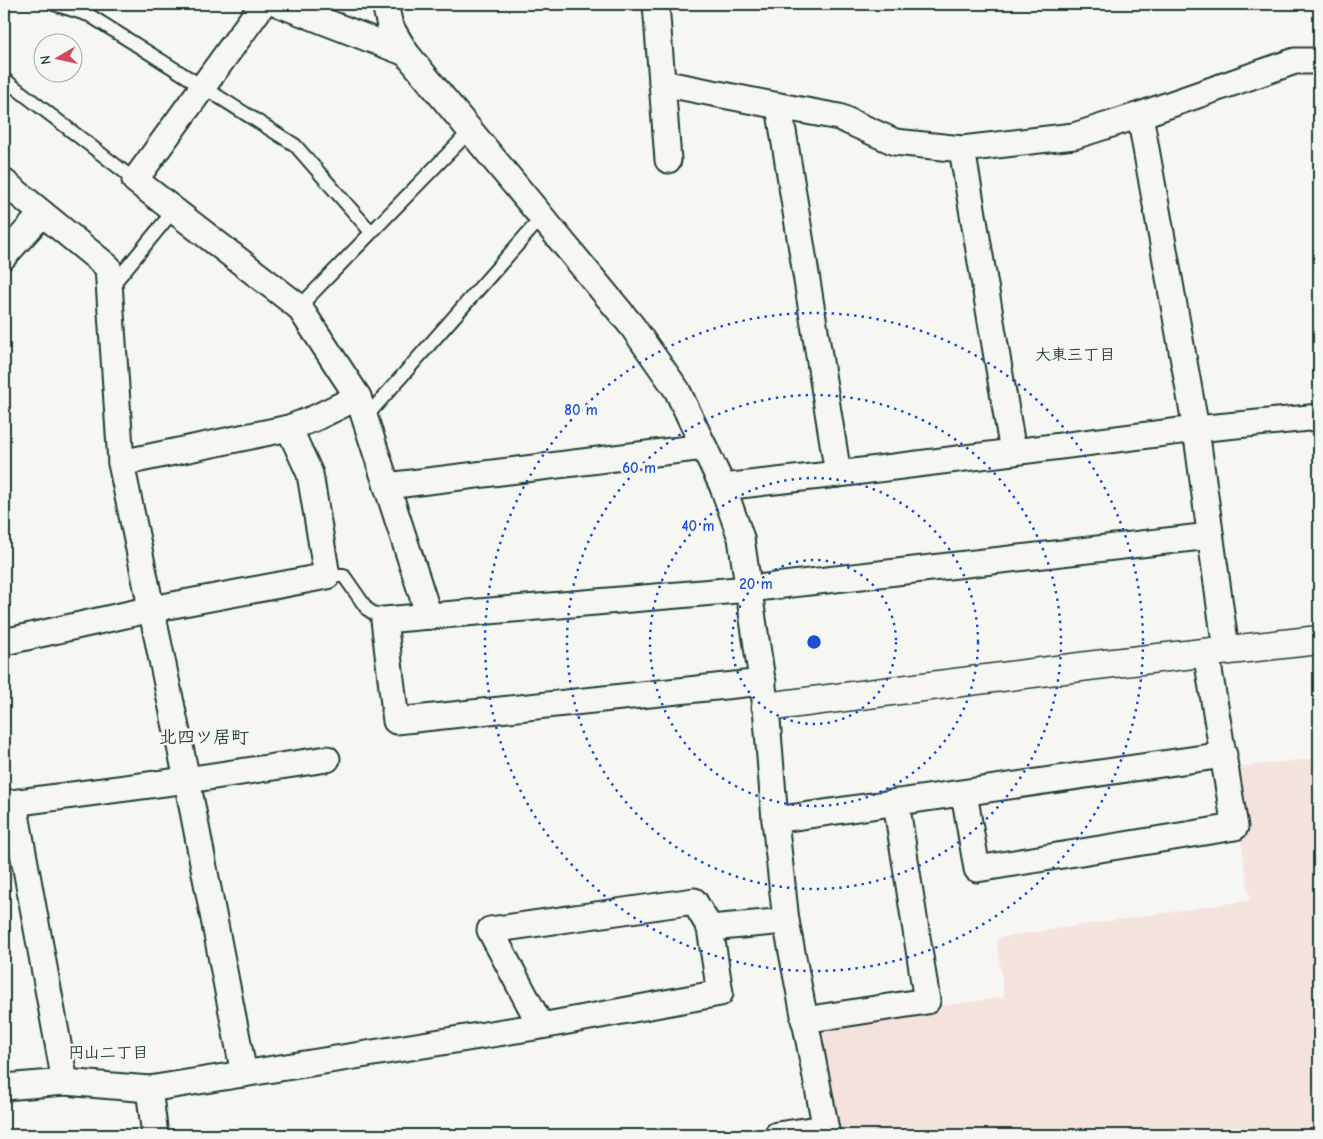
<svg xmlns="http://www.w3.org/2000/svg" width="1323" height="1139" font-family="'Comic Neue','Klee One',sans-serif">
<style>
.built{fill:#f4e3dc}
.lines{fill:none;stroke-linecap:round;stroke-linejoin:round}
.lane-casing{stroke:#1f3d34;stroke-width:16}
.street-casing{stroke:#1f3d34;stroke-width:29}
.secondary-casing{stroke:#1f3d34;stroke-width:31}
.lane{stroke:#f6f6f2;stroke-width:12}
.street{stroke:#f6f6f2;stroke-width:25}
.secondary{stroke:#f6f6f2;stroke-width:28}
.ring{fill:none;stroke:#1d4ed8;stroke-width:2.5;stroke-dasharray:2.5 5}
.labels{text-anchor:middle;stroke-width:5;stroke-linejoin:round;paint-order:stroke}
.neighbourhood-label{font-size:16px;font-weight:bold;fill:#1f3d34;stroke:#f6f6f2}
.quarter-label{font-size:18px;font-weight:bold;fill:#1f3d34;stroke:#f6f6f2}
.centre{fill:#1d4ed8;stroke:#f6f6f2;stroke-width:2.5}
.ring-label{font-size:15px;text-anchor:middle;font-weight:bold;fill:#1d4ed8;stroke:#f6f6f2;stroke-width:5;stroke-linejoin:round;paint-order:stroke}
</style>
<rect width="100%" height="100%" fill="#f6f6f2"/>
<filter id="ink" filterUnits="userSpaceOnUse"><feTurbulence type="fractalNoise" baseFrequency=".02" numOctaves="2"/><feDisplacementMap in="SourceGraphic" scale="10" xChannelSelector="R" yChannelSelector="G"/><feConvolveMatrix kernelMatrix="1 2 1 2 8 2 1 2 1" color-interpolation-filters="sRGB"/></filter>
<g filter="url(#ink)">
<path class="built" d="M1319 758V1135H838L813 1024 1004 997 997 938 1250 900 1230 768Z"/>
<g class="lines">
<g class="lane-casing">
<g id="lane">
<path d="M54 4 89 15 295 145 371 232"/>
<path d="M4 79 135 180"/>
<path d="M111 287 174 210"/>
<path d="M299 307 470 131"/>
<path d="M365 418 542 217"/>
<path d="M327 576H344L367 609 384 620"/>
</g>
</g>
<g class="street-casing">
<g id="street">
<path d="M263 4 135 180 299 307 358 397 429 616"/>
<path d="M279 4 406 53"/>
<path d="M385 4 390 26 406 53 632 326 677 390 723 487 741 538 766 707 775 820 786 921 827 1135"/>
<path d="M656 4 668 160"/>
<path d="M662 83 779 106"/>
<path d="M1140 115 1196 429 1226 650"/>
<path d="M962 149 1013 452"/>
<path d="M4 182 108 267 121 463 187 780 244 1074"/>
<path d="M4 256 42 214"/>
<path d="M121 463 289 428 315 418 358 397"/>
<path d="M838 474 779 106 839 117 895 142 962 149 1074 136 1140 115 1295 61H1319"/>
<path d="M387 486 704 447"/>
<path d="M723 487 838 474 1196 429 1319 417"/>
<path d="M4 642 152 609 327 576 310 474 289 428"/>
<path d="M763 682 396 721 384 620 749 589 1210 536"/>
<path d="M964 793 977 869 1235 827 1206 652"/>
<path d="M14 803 65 1082"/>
<path d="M4 804 187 780 327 759"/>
<path d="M775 820 1224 755"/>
<path d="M710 928 786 921"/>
<path d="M804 1020 927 1001 896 802"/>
<path d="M4 1087 65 1082 149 1089 541 1026 720 993 710 928 694 901 490 930 541 1026"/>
<path d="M149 1089 155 1135"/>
<path d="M777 1135 825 1128"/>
</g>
</g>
<g class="secondary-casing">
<path id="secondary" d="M766 707 1096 665 1319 640"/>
</g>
<use href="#lane" class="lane"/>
<use href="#street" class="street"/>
<use href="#secondary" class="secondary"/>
</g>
</g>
<g class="ring">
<circle cx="814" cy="642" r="82"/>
<circle cx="814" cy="642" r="164"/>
<circle cx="814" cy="642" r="247"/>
<circle cx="814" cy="642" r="329"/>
</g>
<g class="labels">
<g class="neighbourhood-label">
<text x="1075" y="360">大東三丁目</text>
<text x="108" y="1058">円山二丁目</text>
</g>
<g class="quarter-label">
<text x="204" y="743">北四ツ居町</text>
</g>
</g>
<circle cx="814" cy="642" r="8" class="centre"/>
<g class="ring-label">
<text x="581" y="415">80 m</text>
<text x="639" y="473">60 m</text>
<text x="698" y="531">40 m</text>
<text x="756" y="589">20 m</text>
</g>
<rect width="1323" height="1139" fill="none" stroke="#f6f6f2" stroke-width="20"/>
<rect x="10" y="10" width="1303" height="1119" fill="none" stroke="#1f3d34" stroke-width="2" filter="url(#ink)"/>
<g transform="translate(58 58) rotate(261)"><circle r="24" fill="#f6f6f2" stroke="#a0aca6"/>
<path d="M0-4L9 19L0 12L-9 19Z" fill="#d1495b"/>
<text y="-8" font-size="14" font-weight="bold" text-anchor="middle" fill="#1f3d34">N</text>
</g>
</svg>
